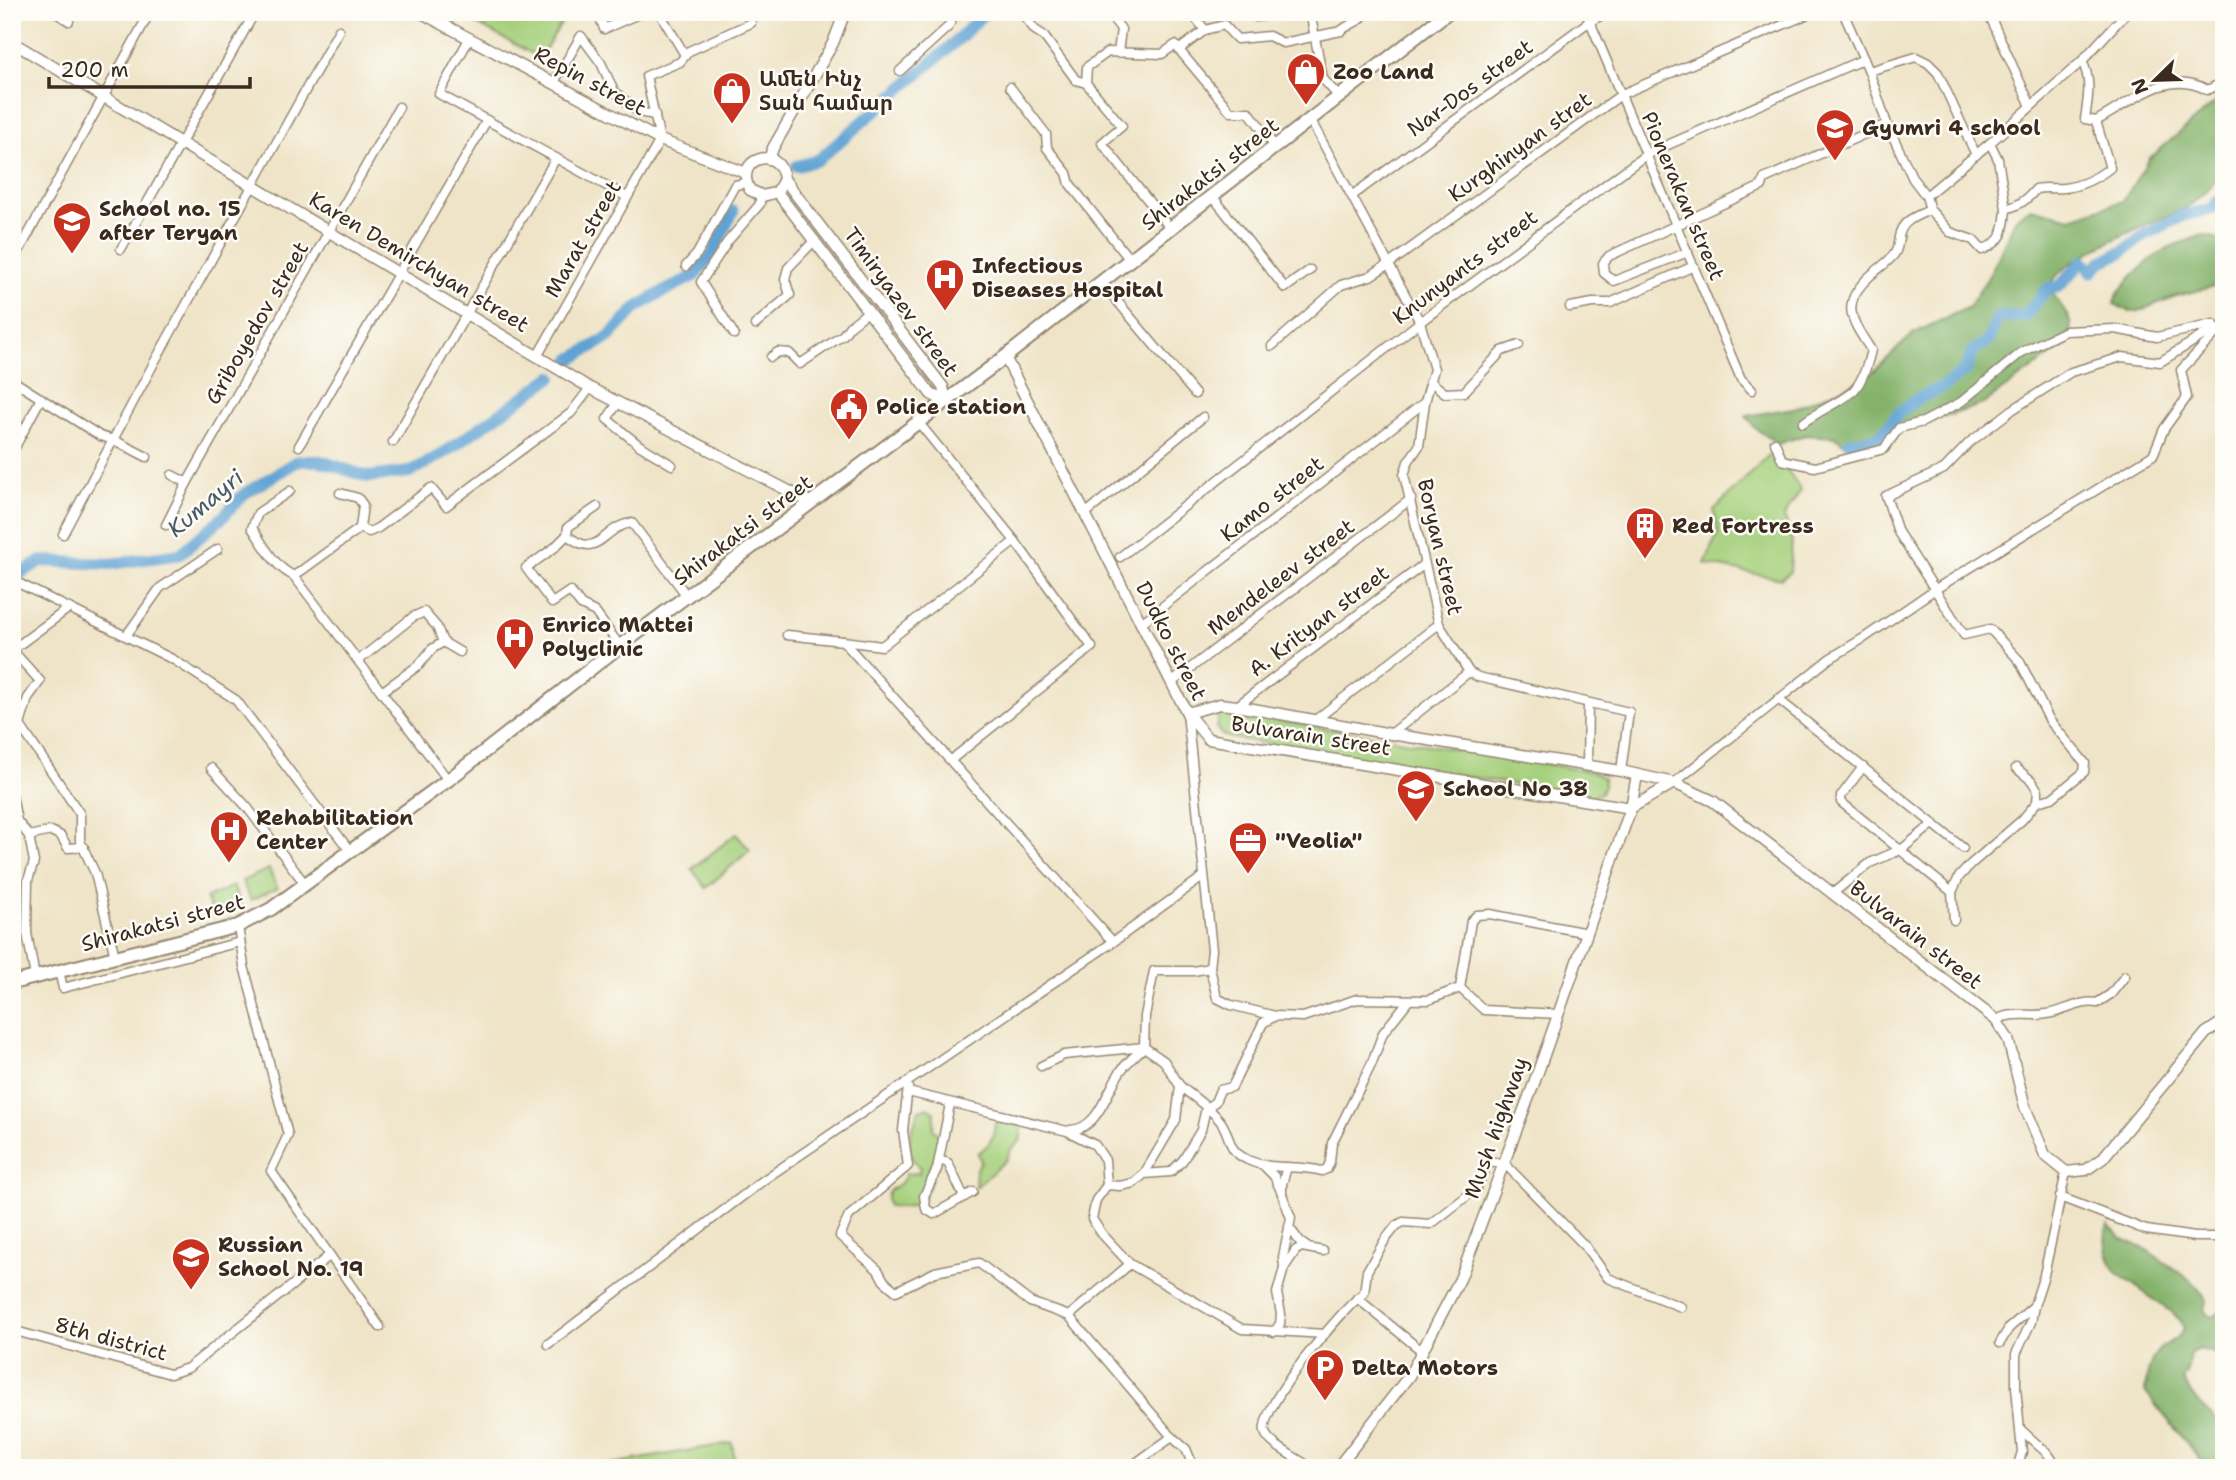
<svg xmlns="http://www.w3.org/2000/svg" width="2236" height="1480" font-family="'Shantell Sans','Noto Sans Armenian',sans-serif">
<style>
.green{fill:#a6d07b;stroke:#707d4c;stroke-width:2}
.forest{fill:#84b26b;stroke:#606e44;stroke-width:2}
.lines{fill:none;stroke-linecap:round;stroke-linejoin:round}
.river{stroke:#5fa2d3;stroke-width:12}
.minor-casing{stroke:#958772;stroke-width:11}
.tertiary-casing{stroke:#958772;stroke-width:13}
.primary-casing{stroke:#958772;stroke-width:16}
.minor{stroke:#fff;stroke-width:8}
.tertiary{stroke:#fff;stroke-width:10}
.primary{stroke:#fff;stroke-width:12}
.labels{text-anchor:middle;stroke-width:5;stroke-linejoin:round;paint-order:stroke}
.poi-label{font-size:21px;font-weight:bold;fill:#3b2a1e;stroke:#fdfcf7;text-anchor:start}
.street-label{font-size:21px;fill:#3b2a1e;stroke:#fdfcf7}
.water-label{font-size:23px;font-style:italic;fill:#495a66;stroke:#fdfcf7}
</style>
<rect width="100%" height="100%" fill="#fdfcf7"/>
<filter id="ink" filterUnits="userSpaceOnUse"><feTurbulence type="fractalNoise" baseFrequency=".0143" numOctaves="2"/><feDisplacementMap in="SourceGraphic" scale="14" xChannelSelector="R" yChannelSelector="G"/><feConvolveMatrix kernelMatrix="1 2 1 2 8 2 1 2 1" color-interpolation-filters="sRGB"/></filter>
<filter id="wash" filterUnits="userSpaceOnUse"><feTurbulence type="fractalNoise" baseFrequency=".00686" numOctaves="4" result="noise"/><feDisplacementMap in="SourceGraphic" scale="28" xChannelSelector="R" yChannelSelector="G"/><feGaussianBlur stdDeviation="1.57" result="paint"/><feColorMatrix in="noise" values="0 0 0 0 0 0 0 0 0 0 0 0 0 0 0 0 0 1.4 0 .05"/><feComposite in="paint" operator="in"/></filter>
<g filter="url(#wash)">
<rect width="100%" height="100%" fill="#efe4c7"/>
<g class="green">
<path d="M455 12H568L540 58Z"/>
<path d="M1774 450 1801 490 1784 516 1792 540 1790 572 1781 579 1705 564 1718 533 1714 510Z"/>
<path d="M1226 712 1594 772 1603 778 1604 786 1601 793 1590 797 1227 737 1220 733 1216 727 1219 716Z"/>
<path d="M736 834 750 850 706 888 692 869Z"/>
<path d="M269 869 277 888 251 900 242 881Z"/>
<path d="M233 886 241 905 214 917 206 898Z"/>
<path d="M928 1107 935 1112 933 1130 941 1135C937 1152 932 1196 916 1204 908 1209 896 1206 888 1206 882 1184 902 1190 906 1174L919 1173 920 1168C901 1149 911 1133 919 1110Z"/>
<path d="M995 1122 1023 1124 1020 1141 1011 1149 1006 1160 975 1188 976 1170 981 1162 978 1153C991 1144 994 1138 995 1122Z"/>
<path d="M732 1443 736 1468H589Z"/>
</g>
<g class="forest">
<path d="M2224 95V182H2215C2206 190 2197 201 2187 207 2177 214 2163 217 2152 222 2129 232 2068 259 2055 278 2040 300 2086 312 2065 345L1983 404 1945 417 1916 421 1879 442 1861 448H1851L1835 437 1805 435 1778 444 1755 428 1746 416 1794 408 1856 383 1872 373 1914 333 1969 307 1990 274 2016 218 2031 208 2071 218 2123 201 2150 158Z"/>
<path d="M2203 235 2224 240V284L2176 296 2139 311 2130 312 2114 304C2117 286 2150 259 2166 249 2177 243 2191 240 2203 235Z"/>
<path d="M2108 1225 2121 1238 2147 1250 2189 1279 2203 1294 2206 1302 2204 1311 2212 1317 2224 1308V1356L2199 1349 2190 1353 2187 1374 2183 1379C2193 1400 2205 1412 2224 1424V1468H2208L2205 1465 2145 1392C2147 1376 2149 1357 2163 1346 2172 1340 2179 1339 2184 1329L2181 1321 2174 1314 2116 1272C2107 1259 2102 1240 2108 1225Z"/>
</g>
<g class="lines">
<g class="river">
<path d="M797 166 818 160 959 39 985 12"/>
<path d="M570 360 609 337 636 308 655 296 694 276 712 255 733 211"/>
<path d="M1849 443 1879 437 1898 414 1917 399 1943 387 1967 369 1972 351 1988 341 1998 317 2025 316 2048 288 2059 287 2083 261 2092 272 2101 262 2124 251 2146 234 2185 215 2212 209 2216 202 2224 199"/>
<path d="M20 574 41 561 110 564 180 554 222 518 244 494 298 461H321L368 477 410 472 444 453 552 377"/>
</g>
</g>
</g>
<g filter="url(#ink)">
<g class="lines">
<g class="minor-casing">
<g id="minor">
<path d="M55 12 69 21"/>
<path d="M598 12 604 29 643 12"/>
<path d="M659 12 685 55"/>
<path d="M1021 12 1035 30 1043 35 1076 80 1086 83"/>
<path d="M1108 12 1121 29 1118 53"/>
<path d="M1310 12 1323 79 1340 98"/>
<path d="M1586 12 1741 379 1752 390"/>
<path d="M1843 12 1869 71 1887 124 1913 179 1926 196 1930 210 1950 232 1973 240 1982 250C2004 241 2004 231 2006 209"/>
<path d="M1988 12 2031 106"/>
<path d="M1256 17 1263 16V12"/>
<path d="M1205 30 1224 25 1237 39 1269 36 1283 43 1341 31C1349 23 1361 23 1365 12"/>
<path d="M469 39 439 94 627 197"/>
<path d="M1180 49 1205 30 1191 12"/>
<path d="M2082 61C2092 80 2088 99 2085 119L2096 121"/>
<path d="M900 71 948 27 956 12"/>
<path d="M1869 71 1916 57 1928 63 1938 73 1976 155"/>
<path d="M553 84 581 36 601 63 614 91 638 112 655 115"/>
<path d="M1010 87 1046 134 1047 148 1067 173 1070 184 1130 260"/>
<path d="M1311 121 1420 322 1434 369 1425 402 1419 446 1408 462 1404 475 1439 624 1469 672 1478 677 1629 712 1621 771"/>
<path d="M2096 121C2130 103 2168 67 2207 90L2224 82"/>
<path d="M1990 143 1998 159 2006 209C2020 205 2028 199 2036 189 2046 187 2055 189 2064 188 2082 186 2097 178 2110 168L2096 121"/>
<path d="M1353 195 1590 21 1609 12"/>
<path d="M1926 196 1990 143 2082 61 2127 12"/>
<path d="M1213 197 1285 288 1310 270"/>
<path d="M1171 229 1102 143 1122 126 1086 83 1087 67 1108 52 1162 54 1175 45 1231 112H1249L1276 148"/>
<path d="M121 249 255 12"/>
<path d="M1688 252 1614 281 1604 273 1603 263 1609 256 1762 186 1764 179 1887 124"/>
<path d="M12 264 150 12"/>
<path d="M686 266 697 254 735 185 746 183"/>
<path d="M1102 283 1195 394"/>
<path d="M1570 307 1593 303H1610L1694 266"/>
<path d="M755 325 790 295 785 279 788 268 815 240"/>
<path d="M734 334 701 282 728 241 760 204V196"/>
<path d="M1272 346 1341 285 1370 276 1389 264 1622 94 1813 12"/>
<path d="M538 355 660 140 646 76 680 62 689 51 751 23"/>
<path d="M771 357 778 352 789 353 800 364 843 335 850 326 869 311"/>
<path d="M12 380 100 436 114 440 147 457"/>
<path d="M1430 381 1445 393 1464 392 1502 351 1519 345"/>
<path d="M618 403 607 419 639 445 672 465"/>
<path d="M919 423 1015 541 1092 647 951 760"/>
<path d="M1803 423C1818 411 1837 404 1852 392 1862 383 1868 363 1871 350 1851 319 1839 304 1871 275 1879 268 1889 262 1895 253 1898 248 1898 243 1899 237 1901 221 1916 216 1930 210"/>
<path d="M393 442 556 158"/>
<path d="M299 446 487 120"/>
<path d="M12 453 41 398"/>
<path d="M172 475 187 483"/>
<path d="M290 491 258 513 252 528C264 545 275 568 294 576"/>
<path d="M340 493 358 498 363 505 360 528"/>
<path d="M1085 514 1203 417"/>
<path d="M166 525 187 483 399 107"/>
<path d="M63 534 155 361 339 30"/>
<path d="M567 535 568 527 597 507"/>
<path d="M1120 557 1420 322 1647 154 1864 59"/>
<path d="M12 580 174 660 236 700 350 851"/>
<path d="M1140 624 1425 402"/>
<path d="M787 635 843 641 1113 942"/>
<path d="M126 636 160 588 218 549"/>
<path d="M843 641 882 646 1015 541"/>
<path d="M620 646 595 612 581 605 570 591 552 603 526 568 554 548 567 535C600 562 602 526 632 523L687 596"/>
<path d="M12 650 40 681 28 698 20 725 80 814V841L95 873 115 957"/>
<path d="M12 650 69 608"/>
<path d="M359 660 413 617 424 612 437 627 443 642 460 652"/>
<path d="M1171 683 1411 499"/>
<path d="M383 691 419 665 432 649 443 642"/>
<path d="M1778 699 1963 848"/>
<path d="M1237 706 1423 565"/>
<path d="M1187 713 1212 950 1210 968 1217 998 1231 1005 1275 1016"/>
<path d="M1314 721 1439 624"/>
<path d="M1391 734 1469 672"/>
<path d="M1587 766 1588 703"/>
<path d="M1863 767 1841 796V802L1952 892 1954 920"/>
<path d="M211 768 247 807 305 884"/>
<path d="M2016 768 2032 781 2038 791 2037 802"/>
<path d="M448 780 294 576 360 528 369 532 378 528 431 488 446 506 571 413 590 388"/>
<path d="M1674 783 1829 659 1864 638 1934 590 2153 455 2164 429 2187 397 2181 370 2219 330 2213 324 2157 337 2115 329 2065 331 2022 352 1961 402 1923 422 1899 428 1884 449 1815 467 1782 460 1775 442"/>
<path d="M12 795 17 821 29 836 34 862 28 880 27 933 35 977"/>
<path d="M29 836 51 831 61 836 68 848 84 847"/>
<path d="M1952 892 1959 877 1971 864 2022 820 2037 802 2052 798 2084 772 2085 763 2050 721 2019 660 1990 629 1964 635 1898 532 1886 496 1944 469 1969 443 2012 410 2071 372 2122 357 2160 362 2215 328"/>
<path d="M1832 894 1870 863 1902 849 1933 824"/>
<path d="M238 926 244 966 288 1135 271 1171 380 1327"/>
<path d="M59 971 63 988 240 942"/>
<path d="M1460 988 1471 921 1477 915 1490 914 1587 933"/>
<path d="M1996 1020C2012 1011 2030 1017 2047 1014 2064 1012 2080 1000 2097 1003L2111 994 2125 976"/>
<path d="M1041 1066 1064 1055 1144 1047C1136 1055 1126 1063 1120 1072 1107 1091 1098 1130 1070 1130"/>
<path d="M1180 1086C1193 1097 1211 1108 1221 1122 1232 1138 1226 1150 1248 1160 1271 1171 1298 1164 1322 1171L1327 1169 1330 1162 1332 1143 1371 1065 1383 1033 1409 1000"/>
<path d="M908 1087 903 1130 908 1166 849 1216 840 1236 878 1270 884 1281 896 1291 935 1272 979 1263 1030 1302 1069 1316"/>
<path d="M908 1092 1067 1131 1095 1145 1105 1160 1107 1185 1096 1200 1092 1219 1102 1234 1130 1264 1242 1329 1325 1334"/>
<path d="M950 1104 937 1169 924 1196 926 1209 934 1214 973 1192"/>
<path d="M939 1160 948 1163 964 1197"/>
<path d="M1263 1165 1274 1176 1281 1191"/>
<path d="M1144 1174 1171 1172 1183 1160 1201 1130 1206 1108 1215 1102 1220 1090 1232 1087 1263 1023 1275 1016 1303 1017 1357 999 1428 1000 1460 988 1484 1010 1558 1014"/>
<path d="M1107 1185 1120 1186 1134 1183 1144 1174 1176 1120 1180 1086 1164 1061 1144 1047 1145 1016 1154 971H1193L1210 968"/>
<path d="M2060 1197 2146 1230 2195 1237H2224"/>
<path d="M1289 1227 1300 1242 1307 1247"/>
<path d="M1130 1264 1069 1316 1172 1437 1186 1449 1194 1468"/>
<path d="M1284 1268 1296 1250 1302 1247 1323 1251"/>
<path d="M1357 1298 1423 1352"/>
<path d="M12 1330 170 1374 188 1368 329 1256"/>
<path d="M1274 1332 1280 1324 1281 1314 1277 1293 1284 1268 1283 1257 1291 1218 1282 1194V1184L1287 1167"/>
<path d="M2000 1343 2009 1328 2034 1306 2044 1275 2066 1172"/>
<path d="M548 1344 765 1179 1113 942 1204 876"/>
<path d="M2020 1429 2048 1454 2058 1468"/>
<path d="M1129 1468 1172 1437"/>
<path d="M1311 1468C1300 1459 1268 1445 1265 1432 1258 1408 1343 1308 1364 1293L1367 1271 1385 1240 1396 1226 1403 1222 1431 1224 1476 1189 1486 1166 1493 1162 1505 1164 1585 1246 1608 1278 1681 1307"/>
<path d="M2017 1468 2022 1452 2016 1387V1354L2031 1322 2034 1306"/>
</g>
</g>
<g class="tertiary-casing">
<g id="tertiary">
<path d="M420 12 660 140 746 173"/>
<path d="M12 42 590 388 812 503"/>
<path d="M769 159 773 148 833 43 845 12"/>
<path d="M784 179 777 192 763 196 750 190C732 159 780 143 784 179L943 387 946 402"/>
<path d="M777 192 931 394 946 402"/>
<path d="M1005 357 1187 713 1208 739 1631 808 1674 783"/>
<path d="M1187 713 1220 704 1237 706 1391 734 1621 771 1674 783 1713 801 1996 1020 2008 1039 2025 1107 2045 1155 2066 1172 2086 1170 2102 1159 2206 1033 2224 1021"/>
<path d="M1337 1468 1409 1376 1460 1279 1533 1086 1620 839 1631 808 1637 775"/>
</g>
</g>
<g class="primary-casing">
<path id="primary" d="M12 983 238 926 271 909 448 780 620 646 1005 357 1448 12"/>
</g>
<use href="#minor" class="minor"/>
<use href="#tertiary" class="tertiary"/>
<use href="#primary" class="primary"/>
</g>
</g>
<defs>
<g id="shop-pin" transform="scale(2.0125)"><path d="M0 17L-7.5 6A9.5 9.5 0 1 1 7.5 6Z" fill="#c8321e" stroke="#fdfcf7"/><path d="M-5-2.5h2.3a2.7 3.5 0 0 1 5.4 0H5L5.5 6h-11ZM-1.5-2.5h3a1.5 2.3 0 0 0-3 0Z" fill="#fff"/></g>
<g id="school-pin" transform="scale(2.0125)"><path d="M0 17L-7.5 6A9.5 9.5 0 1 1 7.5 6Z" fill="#c8321e" stroke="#fdfcf7"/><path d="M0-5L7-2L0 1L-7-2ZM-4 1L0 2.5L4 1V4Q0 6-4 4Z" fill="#fff"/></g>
<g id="hospital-pin" transform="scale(2.0125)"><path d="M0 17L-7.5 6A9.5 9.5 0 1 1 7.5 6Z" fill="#c8321e" stroke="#fdfcf7"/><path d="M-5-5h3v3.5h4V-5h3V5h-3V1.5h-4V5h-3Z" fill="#fff"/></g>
<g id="civic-pin" transform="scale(2.0125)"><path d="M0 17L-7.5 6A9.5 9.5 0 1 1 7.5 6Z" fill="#c8321e" stroke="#fdfcf7"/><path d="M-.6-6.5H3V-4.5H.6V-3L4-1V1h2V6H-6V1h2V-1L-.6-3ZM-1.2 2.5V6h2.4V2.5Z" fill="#fff"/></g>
<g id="building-pin" transform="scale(2.0125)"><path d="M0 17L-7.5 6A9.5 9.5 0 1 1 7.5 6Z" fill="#c8321e" stroke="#fdfcf7"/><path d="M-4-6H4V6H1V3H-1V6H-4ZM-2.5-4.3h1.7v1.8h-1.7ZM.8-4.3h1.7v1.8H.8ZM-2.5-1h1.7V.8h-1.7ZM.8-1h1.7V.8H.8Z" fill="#fff"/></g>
<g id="office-pin" transform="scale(2.0125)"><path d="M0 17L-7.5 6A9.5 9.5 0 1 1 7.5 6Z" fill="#c8321e" stroke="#fdfcf7"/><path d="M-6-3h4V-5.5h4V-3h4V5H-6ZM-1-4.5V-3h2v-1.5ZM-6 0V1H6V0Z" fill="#fff"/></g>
<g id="parking-pin" transform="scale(2.0125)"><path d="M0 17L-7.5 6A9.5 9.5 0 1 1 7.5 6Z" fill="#c8321e" stroke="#fdfcf7"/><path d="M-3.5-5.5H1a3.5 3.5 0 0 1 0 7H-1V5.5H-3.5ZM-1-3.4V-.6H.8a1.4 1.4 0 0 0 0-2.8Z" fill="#fff"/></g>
</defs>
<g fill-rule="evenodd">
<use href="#shop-pin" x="1306" y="72"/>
<use href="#shop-pin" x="732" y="91"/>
<use href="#school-pin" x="1835" y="128"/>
<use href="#school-pin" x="72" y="221"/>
<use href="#hospital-pin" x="945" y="278"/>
<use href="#civic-pin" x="849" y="407"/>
<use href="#building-pin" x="1645" y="526"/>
<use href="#hospital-pin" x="515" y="637"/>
<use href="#school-pin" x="1416" y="789"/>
<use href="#hospital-pin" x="229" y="830"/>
<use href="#office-pin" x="1248" y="841"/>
<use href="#school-pin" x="191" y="1257"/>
<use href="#parking-pin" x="1325" y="1368"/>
</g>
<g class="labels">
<g class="poi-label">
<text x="1333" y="79">Zoo Land</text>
<text x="759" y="86">Ամեն Ինչ<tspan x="759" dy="24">Տան համար</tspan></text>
<text x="1862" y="135">Gyumri 4 school</text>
<text x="99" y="216">School no. 15<tspan x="99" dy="24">after Teryan</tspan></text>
<text x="972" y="273">Infectious<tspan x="972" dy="24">Diseases Hospital</tspan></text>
<text x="876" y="414">Police station</text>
<text x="1672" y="533">Red Fortress</text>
<text x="542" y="632">Enrico Mattei<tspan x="542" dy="24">Polyclinic</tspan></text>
<text x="1443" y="796">School No 38</text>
<text x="256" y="825">Rehabilitation<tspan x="256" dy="24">Center</tspan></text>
<text x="1275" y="848">"Veolia"</text>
<text x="218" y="1252">Russian<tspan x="218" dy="24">School No. 19</tspan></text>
<text x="1352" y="1375">Delta Motors</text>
</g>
<g class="street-label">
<text transform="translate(590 81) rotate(28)" y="7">Repin street</text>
<text transform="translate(1470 88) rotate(-36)" y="7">Nar-Dos street</text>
<text transform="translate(1520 147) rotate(-36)" y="7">Kurghinyan stret</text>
<text transform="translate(1210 174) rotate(-38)" y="7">Shirakatsi street</text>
<text transform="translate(1683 196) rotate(67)" y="7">Pionerakan street</text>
<text transform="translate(583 239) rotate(-60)" y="7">Marat street</text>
<text transform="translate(419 262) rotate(31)" y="7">Karen Demirchyan street</text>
<text transform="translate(1465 267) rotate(-37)" y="7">Knunyants street</text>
<text transform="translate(901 302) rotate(54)" y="7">Timiryazev street</text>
<text transform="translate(257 323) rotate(-60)" y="7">Griboyedov street</text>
<text transform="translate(1272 499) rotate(-38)" y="7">Kamo street</text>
<text transform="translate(743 530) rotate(-37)" y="7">Shirakatsi street</text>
<text transform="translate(1440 547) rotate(77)" y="7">Boryan street</text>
<text transform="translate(1281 577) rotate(-37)" y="7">Mendeleev street</text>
<text transform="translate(1319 621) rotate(-37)" y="7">A. Krityan street</text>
<text transform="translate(1171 641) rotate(63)" y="7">Dudko street</text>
<text transform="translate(1311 736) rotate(9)" y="7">Bulvarain street</text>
<text transform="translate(163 923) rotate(-15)" y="7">Shirakatsi street</text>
<text transform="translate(1916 935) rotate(38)" y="7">Bulvarain street</text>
<text transform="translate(1496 1128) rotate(-70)" y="7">Mush highway</text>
<text transform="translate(111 1339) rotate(15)" y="7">8th district</text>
</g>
<g class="water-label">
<text transform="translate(205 503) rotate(-40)" y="8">Kumayri</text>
</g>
</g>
<rect width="2236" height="1480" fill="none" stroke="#fdfcf7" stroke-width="42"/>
<g transform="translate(2155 80) rotate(247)" stroke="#fdfcf7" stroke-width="5" paint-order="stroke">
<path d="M0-5L12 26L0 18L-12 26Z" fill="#3b2a1e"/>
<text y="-10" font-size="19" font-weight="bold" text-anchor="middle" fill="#3b2a1e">N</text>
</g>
<path d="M49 77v10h201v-10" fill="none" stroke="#3b2a1e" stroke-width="3.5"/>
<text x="60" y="77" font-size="21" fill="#3b2a1e" stroke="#fdfcf7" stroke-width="5" paint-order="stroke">200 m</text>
</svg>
